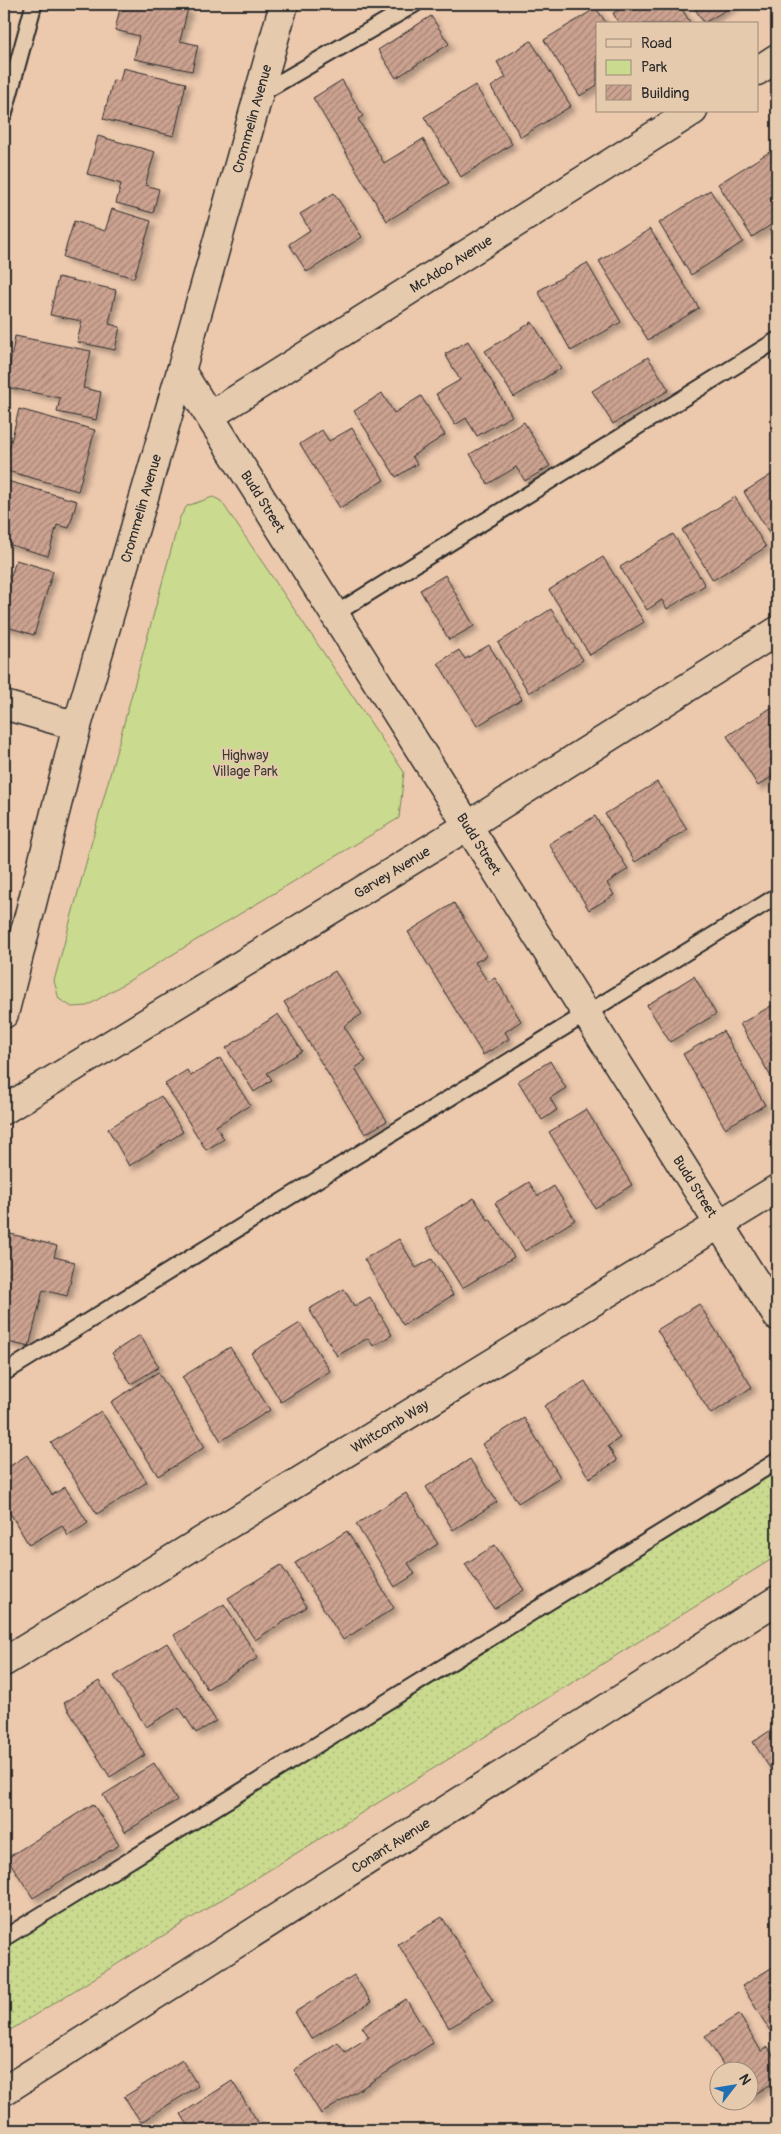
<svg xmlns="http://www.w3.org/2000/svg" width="781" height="2134" font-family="Pangolin,sans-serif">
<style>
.grass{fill:url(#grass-dots);stroke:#7a825c}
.park{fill:#cada8e;stroke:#7a825c}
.building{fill:url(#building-hatch);stroke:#2b2b2b;filter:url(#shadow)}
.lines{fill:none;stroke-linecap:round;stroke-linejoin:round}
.service-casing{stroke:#2b2b2b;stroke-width:19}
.minor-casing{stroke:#2b2b2b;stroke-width:31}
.tertiary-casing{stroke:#2b2b2b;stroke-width:31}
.service{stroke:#e6caad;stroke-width:15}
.minor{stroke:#e6caad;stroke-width:28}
.tertiary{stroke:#e6caad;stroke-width:28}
.labels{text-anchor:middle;stroke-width:4;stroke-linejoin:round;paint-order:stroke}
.street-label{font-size:14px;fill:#2b2b2b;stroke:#e6caad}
.park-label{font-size:14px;fill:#3b3c35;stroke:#e6caad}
</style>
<defs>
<pattern id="grass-dots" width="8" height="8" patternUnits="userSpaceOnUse" patternTransform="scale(1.25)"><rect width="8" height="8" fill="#cada8e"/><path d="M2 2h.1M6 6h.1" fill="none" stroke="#aebb7b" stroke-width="1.8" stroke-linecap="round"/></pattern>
<pattern id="building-hatch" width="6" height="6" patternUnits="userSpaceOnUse" patternTransform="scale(1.25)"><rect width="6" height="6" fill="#cca290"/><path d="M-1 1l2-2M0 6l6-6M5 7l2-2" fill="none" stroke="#a68476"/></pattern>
<filter id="shadow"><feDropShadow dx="4.5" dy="4.5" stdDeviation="2.5" flood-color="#0004"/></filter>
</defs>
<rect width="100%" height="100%" fill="#ecc8ad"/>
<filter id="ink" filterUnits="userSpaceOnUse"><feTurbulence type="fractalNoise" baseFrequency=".02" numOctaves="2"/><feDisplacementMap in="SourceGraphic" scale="10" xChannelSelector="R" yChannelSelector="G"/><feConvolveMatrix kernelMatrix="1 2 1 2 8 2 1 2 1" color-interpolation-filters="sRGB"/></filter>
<g filter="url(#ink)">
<path class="grass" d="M777 1472V1556L4 2034V1947Z"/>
<path class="park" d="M213 497 221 501 404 772 399 818 87 1006 72 1007 59 999 54 981 180 517 187 506Z"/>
<g class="building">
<path d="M121 4H166L188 8 180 41 198 45 192 71 134 59 139 36 115 30Z"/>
<path d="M629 4H679L691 24H619L613 13Z"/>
<path d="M692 4H736L704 23Z"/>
<path d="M596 8 607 24H597V85L580 96 544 40Z"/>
<path d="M431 16 449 44 396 78 378 50Z"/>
<path d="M531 41 571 106 521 137 491 87 506 77 497 62Z"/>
<path d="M123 68 186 83 174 136 103 119 113 80 120 81Z"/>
<path d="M342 80 363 116 358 119 384 163 423 139 449 183 387 221 313 98Z"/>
<path d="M475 85 512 144 461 177 424 117Z"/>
<path d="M98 136 155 152 145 185 159 189 153 213 116 203 121 184 87 174Z"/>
<path d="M771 151 777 161V221L752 237 718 184Z"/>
<path d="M710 190 743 242 691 275 659 223Z"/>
<path d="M334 193 362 237 307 272 289 244 310 230 300 214Z"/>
<path d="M112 209 151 221 134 278 63 257 74 221 105 231Z"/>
<path d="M650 229 699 308 648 340 599 261Z"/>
<path d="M587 263 621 322 571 351 538 291Z"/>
<path d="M58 277 116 290 109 324 120 327 115 350 77 342 82 321 50 315Z"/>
<path d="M532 322 561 368 514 397 485 351Z"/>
<path d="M15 336 91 351 83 388 101 392 96 420 57 412 60 398 6 387Z"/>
<path d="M468 341 512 416 477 436 466 418 455 425 436 394 460 380 445 354Z"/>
<path d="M648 357 669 390 613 424 592 391Z"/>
<path d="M382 393 394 413 421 396 445 435 412 456 417 464 396 477 354 411Z"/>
<path d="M19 409 95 430 78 491 4 470Z"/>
<path d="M524 422 550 466 525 481 516 467 488 484 470 454Z"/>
<path d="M352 428 384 480 340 508 300 444 322 430 329 441Z"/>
<path d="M777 471V540L775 542 744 492Z"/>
<path d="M4 480 77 501 69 528 57 525 48 556 4 543Z"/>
<path d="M735 497 766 547 713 580 682 530Z"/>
<path d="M673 534 705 585 667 609 662 600 647 610 620 567Z"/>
<path d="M603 557 644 622 590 655 549 590Z"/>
<path d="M16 560 53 571 34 635 4 626V574L11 576Z"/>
<path d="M445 575 474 626 449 640 420 590Z"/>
<path d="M551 609 583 660 529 693 498 643Z"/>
<path d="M489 645 522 699 477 726 438 663 459 650 465 659Z"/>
<path d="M777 704V773L758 786 727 736Z"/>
<path d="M657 782 687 829 635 862 605 814Z"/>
<path d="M595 816 628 869 607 883 614 895 589 910 549 844Z"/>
<path d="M454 903 487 956 475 962 488 982 495 978 521 1021 505 1032 509 1039 483 1055 408 932Z"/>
<path d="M335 971 362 1014 344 1026 366 1061 355 1068 387 1121 365 1134 284 1002Z"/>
<path d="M694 976 716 1014 670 1042 647 1005Z"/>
<path d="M776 1003 777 1005V1087L740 1024Z"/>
<path d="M278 1014 302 1051 267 1073 272 1080 254 1092 226 1048Z"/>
<path d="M723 1031 765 1105 725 1128 683 1054Z"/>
<path d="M220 1058 250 1105 216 1126 224 1139 206 1150 165 1084 187 1070 191 1076Z"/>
<path d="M550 1061 566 1088 550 1098 557 1110 542 1120 518 1081Z"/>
<path d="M161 1096 183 1132 129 1166 108 1129Z"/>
<path d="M586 1109 632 1185 595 1208 549 1132Z"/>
<path d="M529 1182 538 1196 554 1186 575 1220 525 1251 495 1203Z"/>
<path d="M474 1198 488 1220 490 1219 514 1257 462 1288 425 1229Z"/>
<path d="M11 1234 57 1246 54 1257 75 1262 67 1296 43 1290 29 1347 4 1341V1264Z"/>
<path d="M399 1239 416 1268 432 1259 453 1295 403 1325 364 1259Z"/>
<path d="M344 1289 354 1306 370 1297 392 1335 373 1346 368 1338 337 1356 309 1309Z"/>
<path d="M699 1304 752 1387 711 1414 657 1330Z"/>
<path d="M300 1323 330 1371 281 1402 251 1353Z"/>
<path d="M140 1335 159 1367 131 1384 112 1353Z"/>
<path d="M230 1347 270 1410 221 1441 182 1377Z"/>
<path d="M158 1372 205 1447 158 1476 111 1402Z"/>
<path d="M585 1381 620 1438 608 1446 617 1461 589 1478 544 1406Z"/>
<path d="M101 1411 147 1482 97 1514 51 1443Z"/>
<path d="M524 1418 560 1477 518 1503 482 1444Z"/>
<path d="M27 1455 52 1495 65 1487 88 1523 68 1536 62 1525 29 1545 4 1503V1470Z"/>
<path d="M470 1459 497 1502 453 1530 426 1487Z"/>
<path d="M406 1493 438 1544 408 1563 415 1574 395 1587 356 1524Z"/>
<path d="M347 1531 394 1608 343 1640 295 1563Z"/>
<path d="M495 1545 524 1590 494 1609 465 1564Z"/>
<path d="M281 1565 307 1607 255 1640 228 1598Z"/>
<path d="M224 1604 258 1658 207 1689 174 1635Z"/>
<path d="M167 1643 216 1721 196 1733 179 1707 146 1727 114 1676Z"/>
<path d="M99 1681 145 1755 110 1777 64 1703Z"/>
<path d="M777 1726V1779L753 1742Z"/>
<path d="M154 1763 177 1800 125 1832 103 1795Z"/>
<path d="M93 1804 119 1845 33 1898 7 1858Z"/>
<path d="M442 1917 493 2001 449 2028 398 1944Z"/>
<path d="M776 1965 777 1968V2042L742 1986Z"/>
<path d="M354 1975 371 2002 311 2039 295 2012Z"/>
<path d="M406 1999 433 2043 321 2114 294 2070 338 2042 345 2052 369 2037 362 2027Z"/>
<path d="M739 2014 761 2051 768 2047 777 2062V2080L748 2099V2072H728L705 2036Z"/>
<path d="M182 2060 198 2086 141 2122 124 2097Z"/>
<path d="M232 2081 263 2130H191L181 2114Z"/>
</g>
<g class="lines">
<g class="service-casing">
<g id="service">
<path d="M258 95 415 4"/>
<path d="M4 114 34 4"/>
<path d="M335 614 777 340"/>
<path d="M4 1373 777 896"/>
<path d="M4 1938 777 1461"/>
</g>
</g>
<g class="minor-casing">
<g id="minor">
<path d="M757 71 777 58"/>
<path id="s1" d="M181 371 777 1316"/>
<path id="s2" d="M210 416 693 111"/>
<path d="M4 705 77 726"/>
<path id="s3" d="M4 1014 77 726 181 371 284 4"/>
<path id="s4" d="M4 1110 469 825 777 631"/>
<path id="s5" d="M4 1662 777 1189"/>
</g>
</g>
<g class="tertiary-casing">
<g id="tertiary">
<path id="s6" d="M4 2091 777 1600"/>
</g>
</g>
<use href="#service" class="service"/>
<use href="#minor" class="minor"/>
<use href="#tertiary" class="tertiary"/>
</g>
</g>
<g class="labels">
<g class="street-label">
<text dy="5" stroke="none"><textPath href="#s3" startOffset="929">Crommelin Avenue</textPath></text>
<text dy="5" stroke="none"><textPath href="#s2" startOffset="285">McAdoo Avenue</textPath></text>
<text dy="5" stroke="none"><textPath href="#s1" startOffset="154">Budd Street</textPath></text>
<text dy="5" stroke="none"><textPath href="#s3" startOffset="524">Crommelin Avenue</textPath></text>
<text dy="5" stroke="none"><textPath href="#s1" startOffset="559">Budd Street</textPath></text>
<text dy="5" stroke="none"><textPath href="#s4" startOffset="455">Garvey Avenue</textPath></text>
<text dy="5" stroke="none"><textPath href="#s1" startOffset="964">Budd Street</textPath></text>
<text dy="5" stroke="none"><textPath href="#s5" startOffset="452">Whitcomb Way</textPath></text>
<text dy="5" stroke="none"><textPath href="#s6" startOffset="458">Conant Avenue</textPath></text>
</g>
<g class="park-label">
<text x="245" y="760">Highway<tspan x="245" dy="16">Village Park</tspan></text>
</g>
</g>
<rect width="781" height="2134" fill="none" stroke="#e6caad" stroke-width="20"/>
<rect x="10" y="10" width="761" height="2114" fill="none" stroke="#2b2b2b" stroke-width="2" filter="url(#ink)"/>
<rect x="596" y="22" width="162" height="90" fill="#e6caad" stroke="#9b8a79"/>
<rect x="606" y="39" width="25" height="8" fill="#e6caad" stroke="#9b8a79"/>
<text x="641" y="48" font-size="15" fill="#2b2b2b">Road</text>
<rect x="606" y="60" width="25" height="15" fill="#cada8e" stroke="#9b8a79"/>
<text x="641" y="72" font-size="15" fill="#2b2b2b">Park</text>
<rect x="606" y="85" width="25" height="15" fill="url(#building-hatch)" stroke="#9b8a79"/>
<text x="641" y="98" font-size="15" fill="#2b2b2b">Building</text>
<g transform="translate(734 2086) rotate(59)"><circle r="24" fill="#e6caad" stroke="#9b8a79"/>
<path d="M0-4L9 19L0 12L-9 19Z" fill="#1f6fb2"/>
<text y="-8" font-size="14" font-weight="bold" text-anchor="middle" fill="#2b2b2b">N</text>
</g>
</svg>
